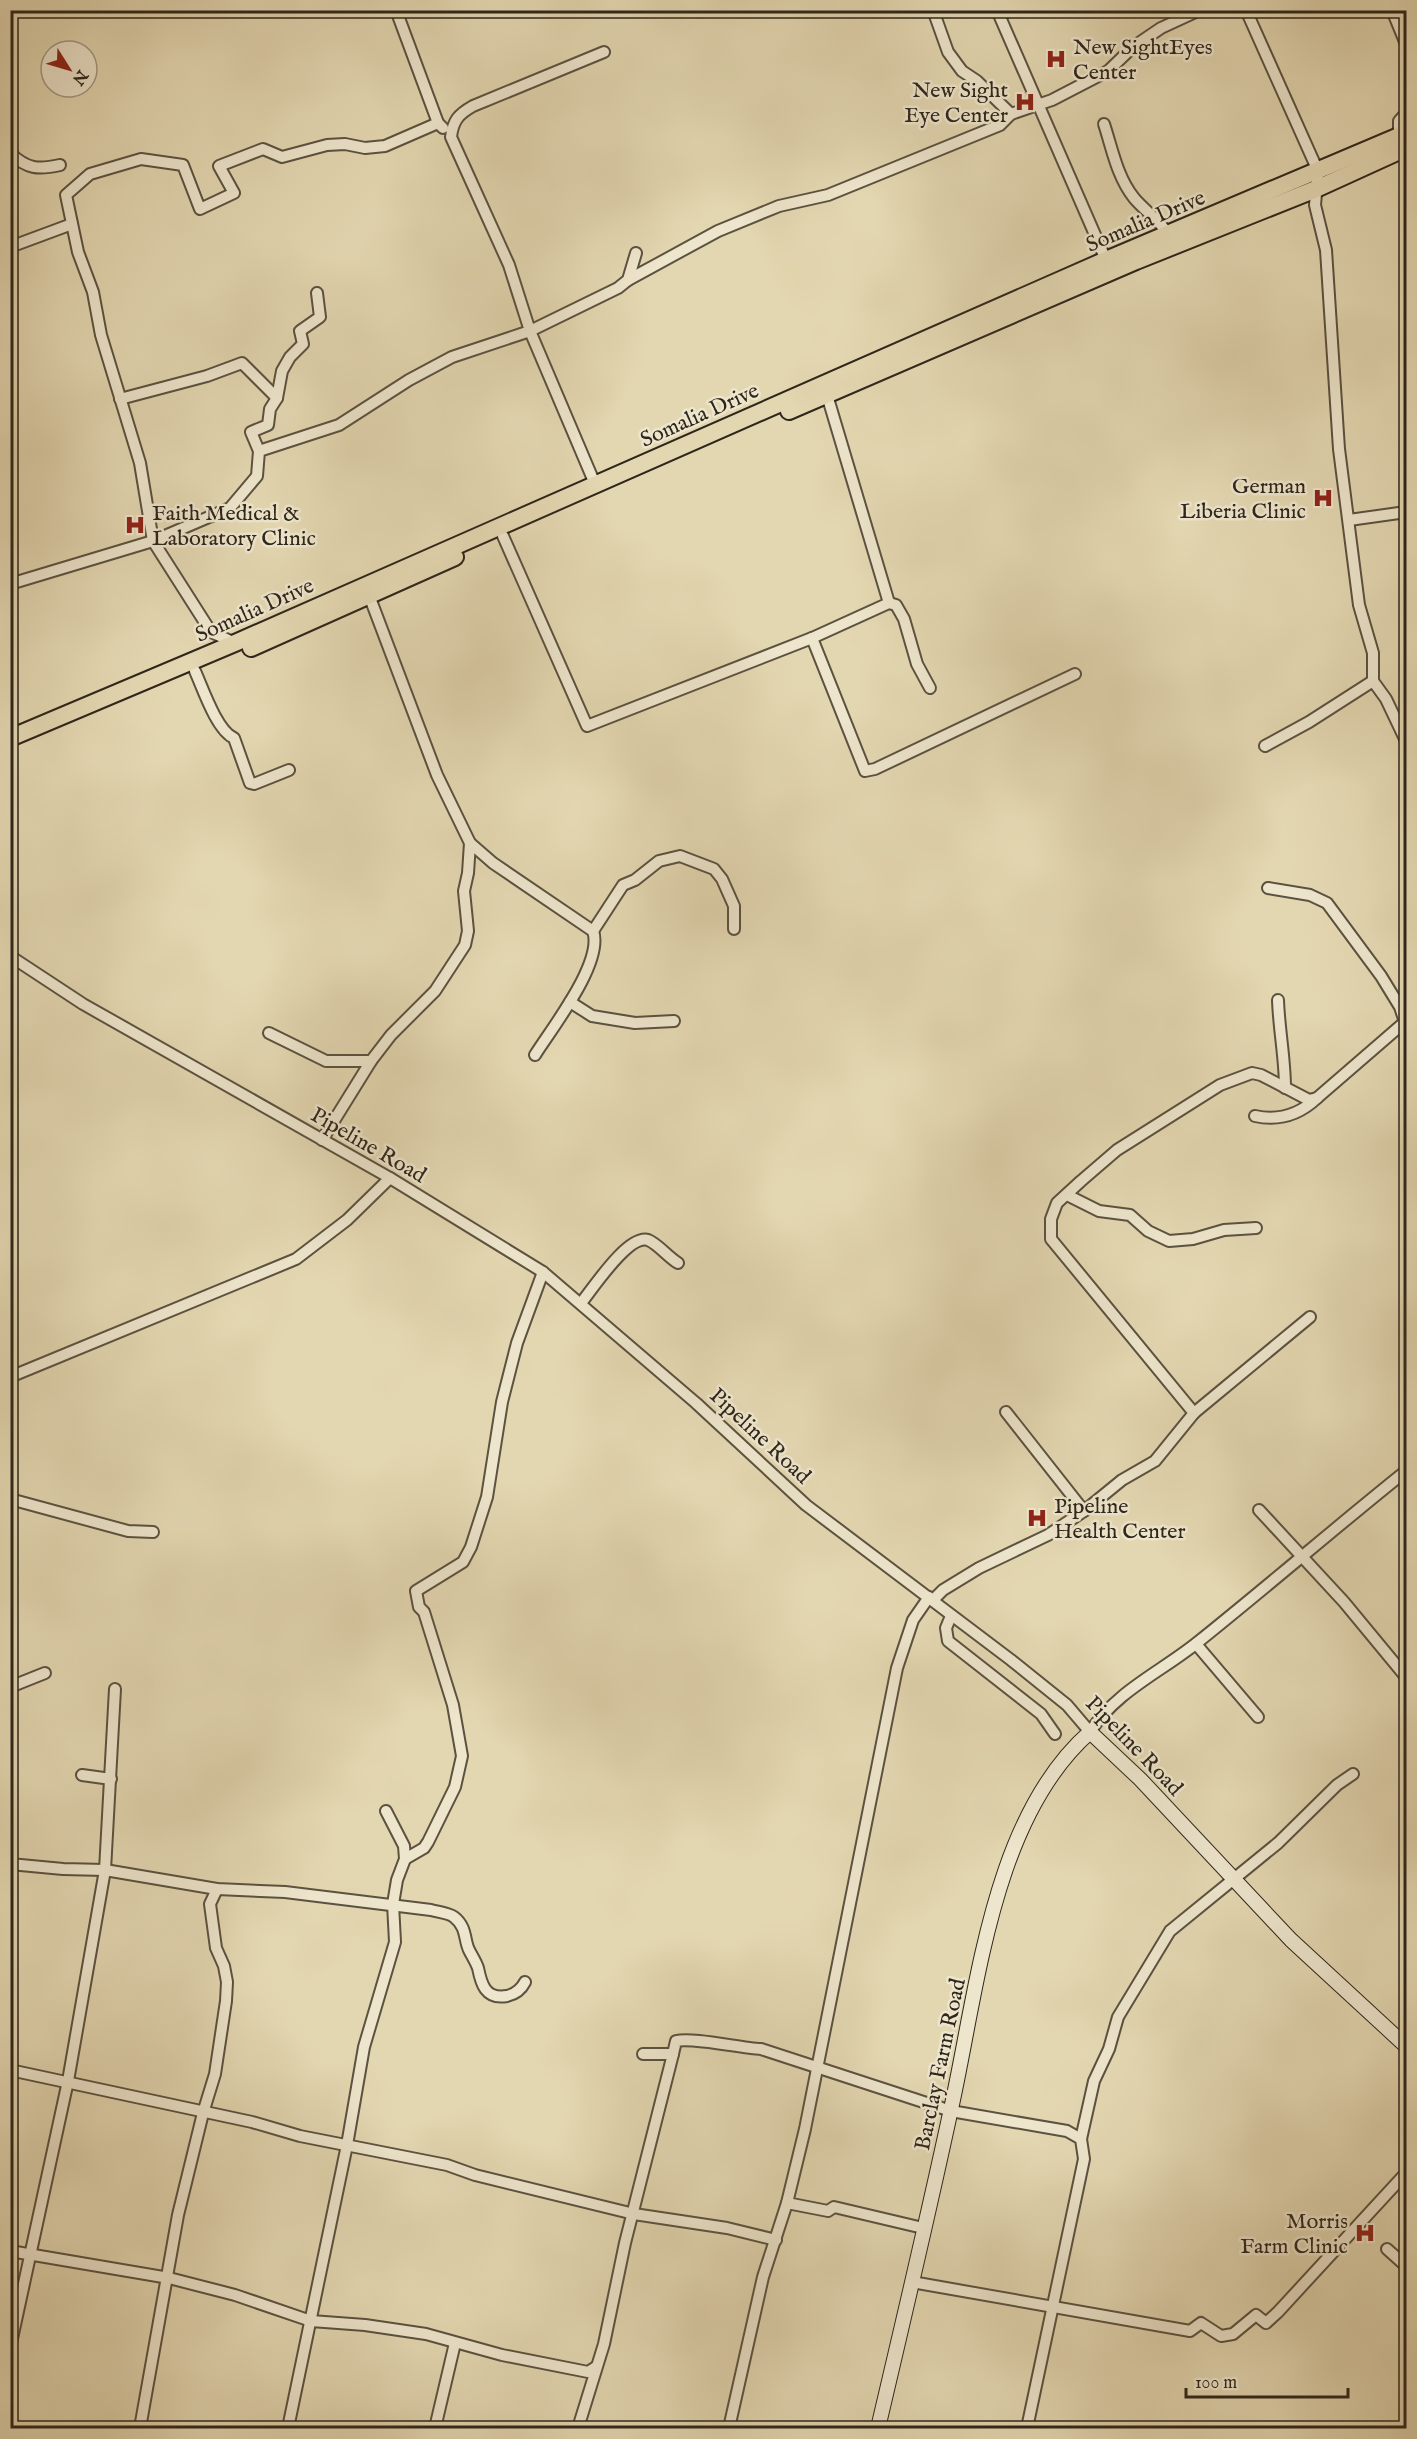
<svg xmlns="http://www.w3.org/2000/svg" width="1417" height="2439" font-family="'IM FELL English',serif">
<style>
.lines{fill:none;stroke-linecap:round;stroke-linejoin:round}
.street-casing{stroke:#5b5240;stroke-width:14}
.secondary-casing{stroke:#2e261b;stroke-width:16}
.primary-casing{stroke:#2e261b;stroke-width:20}
.street{stroke:#ede5cc;stroke-width:10}
.secondary{stroke:#ede5cc;stroke-width:14}
.primary{stroke:#e3d7b1;stroke-width:16}
.labels{text-anchor:middle;stroke-width:5;stroke-linejoin:round;paint-order:stroke}
.poi-label{font-size:22px;fill:#2e261b;stroke:#ede5cc;text-anchor:start}
.street-label{font-size:22px;fill:#2e261b;stroke:#ede5cc}
</style>
<rect width="100%" height="100%" fill="#e3d7b1"/>
<filter id="stains"><feTurbulence type="fractalNoise" baseFrequency=".00333" numOctaves="4"/><feColorMatrix values="0 0 0 0 .2 0 0 0 0 .09 0 0 0 0 .02 0 0 0 .5 -.17"/></filter>
<radialGradient id="worn" r=".72"><stop offset=".6" stop-color="#630" stop-opacity="0"/><stop offset="1" stop-color="#630" stop-opacity=".3"/></radialGradient>
<g class="lines">
<g class="street-casing">
<g id="street">
<path d="M396 10 438 123 443 128"/>
<path d="M933 10 948 52 962 71 977 81 1011 114 1052 100 1108 71 1133 47 1161 28 1200 10"/>
<path d="M997 10 1106 260"/>
<path d="M1246 10 1318 171 1315 205 1326 250 1339 449 1359 605 1373 653V681L1386 699 1406 741"/>
<path d="M1392 10 1406 44"/>
<path d="M999 14 1012 10"/>
<path d="M1104 124C1112 148 1117 177 1134 198 1145 211 1159 220 1169 235"/>
<path d="M1399 137V121L1406 113"/>
<path d="M10 153C27 169 38 170 60 165"/>
<path d="M10 247 72 224"/>
<path d="M628 280 718 231 779 206 828 195 1000 125 1011 114"/>
<path d="M120 399 207 376 242 363 277 398"/>
<path d="M259 451 251 432 268 425 270 409 277 398 282 371 290 357 303 344 300 331 320 317 317 293"/>
<path d="M595 484 530 331 618 288 628 280 636 253"/>
<path d="M1349 520 1406 512"/>
<path d="M503 536 587 726 812 638 889 603 827 395"/>
<path d="M10 584 153 541 230 508 257 476 259 451 339 425 409 380 452 357 530 331 509 265 451 137C453 120 459 114 473 106L604 52"/>
<path d="M367 590 437 775 470 843 493 863 593 931C604 962 552 1028 535 1055"/>
<path d="M889 603 896 605 904 619 917 664 930 688"/>
<path d="M812 638 865 771 875 769 1075 674"/>
<path d="M235 643 211 632 153 541 140 463 101 335 93 292 78 252 66 195 90 174 141 159 183 165 200 209 234 193 219 166 263 149 282 157 327 145 345 144 365 148 385 146 438 123"/>
<path d="M195 671C203 689 217 731 234 738L250 783 254 784 289 770"/>
<path d="M1265 746 1309 722 1373 681"/>
<path d="M1268 888 1310 895 1327 903 1381 976 1400 1007 1405 1022"/>
<path d="M593 931 623 885 635 880 659 861 680 856 714 869 722 879 734 906V929"/>
<path d="M10 956 83 1004 390 1178 543 1272 696 1403 806 1505 1011 1660 1067 1705 1090 1732C1116 1691 1161 1672 1198 1642 1268 1586 1336 1527 1406 1471"/>
<path d="M1278 1000C1279 1030 1285 1058 1285 1088"/>
<path d="M570 1002 592 1016 635 1023 674 1021"/>
<path d="M269 1033 326 1061H371"/>
<path d="M1255 1116C1278 1121 1299 1115 1317 1098"/>
<path d="M322 1140 371 1061 391 1035 435 991 465 945 468 931 464 891 468 873 470 843"/>
<path d="M1067 1195 1099 1211 1130 1215 1148 1231 1169 1241 1193 1239 1224 1230 1256 1228"/>
<path d="M581 1303C592 1290 628 1234 648 1240 658 1244 668 1257 678 1263"/>
<path d="M10 1377 296 1259 347 1220 390 1178"/>
<path d="M1006 1412 1084 1511"/>
<path d="M1194 1413 1310 1317"/>
<path d="M10 1499 128 1531 153 1532"/>
<path d="M1259 1510 1344 1602 1406 1677"/>
<path d="M933 1600 943 1590 979 1568 1048 1535 1084 1511 1122 1480 1155 1461 1194 1413 1051 1239V1219L1057 1203 1081 1181 1117 1150 1220 1085 1252 1073 1261 1075 1309 1100 1317 1098 1406 1021"/>
<path d="M951 1616 946 1628 948 1641 1041 1714 1055 1734"/>
<path d="M1196 1644 1258 1717"/>
<path d="M10 1687 45 1673"/>
<path d="M82 1775 111 1779"/>
<path d="M405 1859 424 1848 428 1842 455 1787 462 1756 453 1705 424 1612 419 1607 416 1591 463 1562 471 1547 487 1497 502 1402 517 1343 543 1272"/>
<path d="M10 1864 63 1869 105 1870 217 1889 285 1892 431 1910C438 1912 449 1913 454 1917 467 1927 464 1940 469 1950 472 1956 476 1962 478 1968 481 1983 485 2000 507 1996 515 1994 521 1990 525 1982"/>
<path d="M643 2054H673L676 2041C693 2037 740 2048 761 2049L951 2111 1067 2131 1081 2139 1084 2159 1027 2428"/>
<path d="M10 2070 252 2122 300 2136 447 2165 475 2175 634 2214 727 2228 776 2240"/>
<path d="M1081 2139 1094 2081 1109 2049 1118 2017 1170 1931 1278 1843 1337 1785 1353 1774"/>
<path d="M787 2203 805 2129 897 1668 913 1620 929 1597"/>
<path d="M1387 2249 1406 2266"/>
<path d="M10 2251 169 2278 235 2295 311 2321 365 2325 426 2334 502 2355 588 2372 596 2367"/>
<path d="M912 2282 1190 2331 1201 2323 1221 2336 1233 2334 1256 2315 1266 2323 1278 2312 1406 2173"/>
<path d="M10 2348 68 2081 105 1870 115 1689"/>
<path d="M140 2428 178 2215 203 2113 215 2074 226 2001 227 1982 224 1966 216 1948 210 1904 217 1889"/>
<path d="M288 2428 347 2145 364 2047 395 1942 393 1904 397 1880 405 1859 404 1846 386 1811"/>
<path d="M435 2428 455 2343"/>
<path d="M578 2428 604 2344 625 2243 673 2054"/>
<path d="M729 2428 763 2277 787 2203 828 2211 834 2207 923 2228"/>
</g>
</g>
<g class="secondary-casing">
<path id="secondary" d="M878 2428C903 2322 928 2216 951 2109 978 1988 992 1818 1090 1732L1140 1779 1291 1940 1406 2046"/>
</g>
<g class="primary-casing">
<g id="primary">
<path d="M789 411 1136 261 1316 189 1406 148"/>
<path d="M251 648 455 557"/>
<path d="M10 738 235 643 1106 260 1406 133"/>
</g>
</g>
<use href="#street" class="street"/>
<use href="#secondary" class="secondary"/>
<use href="#primary" class="primary"/>
</g>
<defs>
<g id="hospital-bare" transform="scale(1.62)"><path d="M-5-5h3v3.5h4V-5h3V5h-3V1.5h-4V5h-3Z" fill="#8f2418" stroke="#ede5cc" stroke-width="2.5" paint-order="stroke"/></g>
</defs>
<g fill-rule="evenodd">
<use href="#hospital-bare" x="1056" y="59"/>
<use href="#hospital-bare" x="1025" y="102"/>
<use href="#hospital-bare" x="1323" y="498"/>
<use href="#hospital-bare" x="135" y="525"/>
<use href="#hospital-bare" x="1037" y="1518"/>
<use href="#hospital-bare" x="1365" y="2233"/>
</g>
<g class="labels">
<g class="poi-label">
<text x="1073" y="54">New SightEyes<tspan x="1073" dy="25">Center</tspan></text>
<text x="1008" y="97" text-anchor="end">New Sight<tspan x="1008" dy="25">Eye Center</tspan></text>
<text x="1306" y="493" text-anchor="end">German<tspan x="1306" dy="25">Liberia Clinic</tspan></text>
<text x="152" y="520">Faith Medical &amp;<tspan x="152" dy="25">Laboratory Clinic</tspan></text>
<text x="1054" y="1513">Pipeline<tspan x="1054" dy="25">Health Center</tspan></text>
<text x="1348" y="2228" text-anchor="end">Morris<tspan x="1348" dy="25">Farm Clinic</tspan></text>
</g>
<g class="street-label">
<text transform="translate(1145 220) rotate(-23)" y="8">Somalia Drive</text>
<text transform="translate(699 414) rotate(-24)" y="8">Somalia Drive</text>
<text transform="translate(254 609) rotate(-24)" y="8">Somalia Drive</text>
<text transform="translate(369 1144) rotate(30)" y="8">Pipeline Road</text>
<text transform="translate(761 1435) rotate(43)" y="8">Pipeline Road</text>
<text transform="translate(1135 1745) rotate(46)" y="8">Pipeline Road</text>
<text transform="translate(939 2064) rotate(-78)" y="8">Barclay Farm Road</text>
</g>
</g>
<rect width="1417" height="2439" fill="none" stroke="#e3d7b1" stroke-width="36"/>
<rect x="12" y="12" width="1393" height="2415" fill="none" stroke="#2e261b" stroke-width="3"/>
<rect x="18" y="18" width="1381" height="2403" fill="none" stroke="#2e261b" stroke-width="1.5"/>
<g transform="translate(69 69) rotate(127)"><circle r="28" fill="#ede5cc" stroke="#a19985" stroke-width="1.5"/>
<path d="M0-4.5L10 22L0 15L-10 22Z" fill="#8f2418"/>
<text y="-9" font-size="16" font-weight="bold" text-anchor="middle" fill="#2e261b">N</text>
</g>
<path d="M1186 2388v9h162v-9" fill="none" stroke="#2e261b" stroke-width="3"/>
<text x="1195" y="2388" font-size="18" fill="#2e261b" stroke="#ede5cc" stroke-width="4.5" paint-order="stroke">100 m</text>
<rect width="100%" height="100%" filter="url(#stains)"/>
<rect width="100%" height="100%" fill="url(#worn)"/>
</svg>
